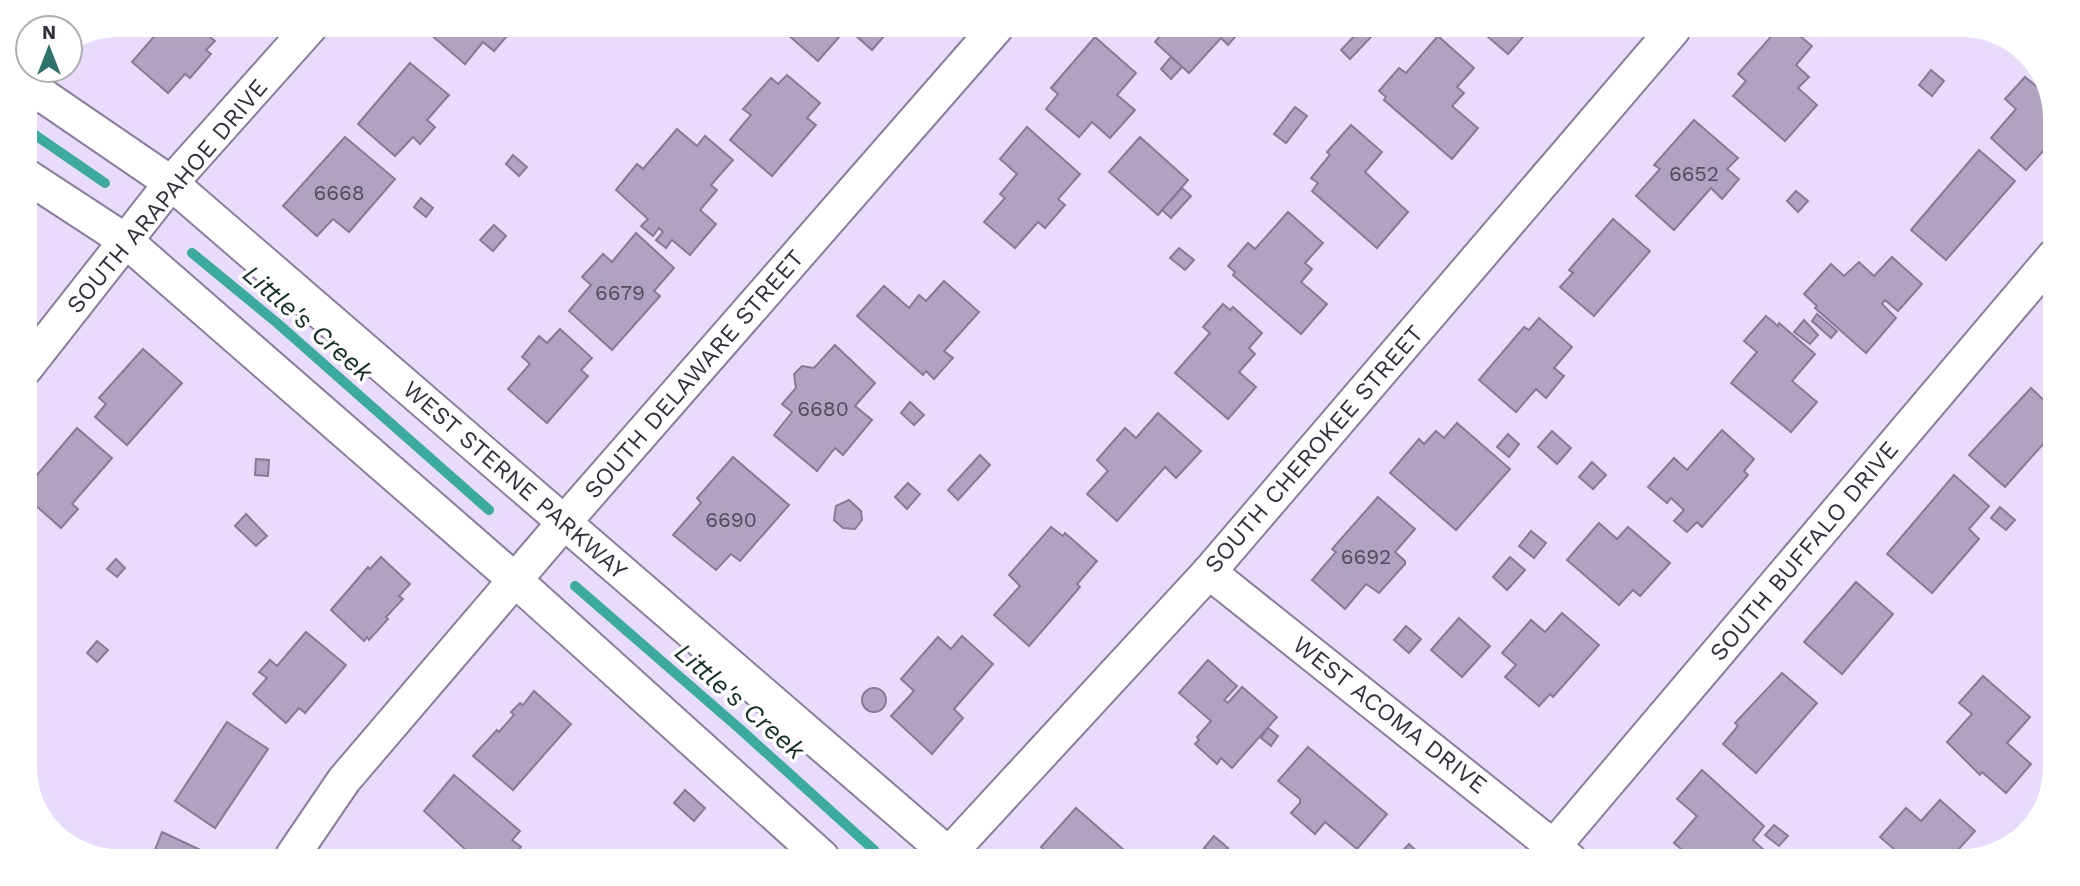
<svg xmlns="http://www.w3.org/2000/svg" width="2080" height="886" font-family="'Work Sans',sans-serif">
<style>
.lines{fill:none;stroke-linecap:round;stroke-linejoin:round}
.stream{stroke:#3aab9d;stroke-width:10}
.building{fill:#b0a3c2;stroke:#867a97;stroke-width:2}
.street-casing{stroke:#8a7d9b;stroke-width:37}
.street{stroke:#fff;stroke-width:33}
.labels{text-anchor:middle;stroke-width:7;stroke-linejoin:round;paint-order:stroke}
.number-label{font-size:21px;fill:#534c5d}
.street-label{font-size:24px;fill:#342f3b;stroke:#fff}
.water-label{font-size:26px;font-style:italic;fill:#17302c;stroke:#fff}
</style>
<rect width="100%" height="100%" fill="#e9dbfb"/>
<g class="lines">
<g class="stream">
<path d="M25 128 105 183"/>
<path d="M192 253 276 322 489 510"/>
<path d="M575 586 740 729 874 850"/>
</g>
</g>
<g class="building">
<path d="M164 25H196L215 41 206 50 211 54 190 78 185 74 168 93 132 62Z"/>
<path d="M437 26H513L514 28 494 51 483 42 465 64 430 34Z"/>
<path d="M779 27H892L872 50 847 28 818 61Z"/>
<path d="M1167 28 1242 29 1228 45 1221 38 1189 73 1155 42Z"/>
<path d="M1361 29 1372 36 1350 59 1341 50Z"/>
<path d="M1480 30H1529L1508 54Z"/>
<path d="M1776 31H1794L1812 46 1796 65 1809 77 1798 88 1817 105 1785 141 1733 96 1746 81 1738 74Z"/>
<path d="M1438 36 1474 68 1457 87 1464 93 1452 106 1478 128 1452 159 1384 100 1386 97 1379 91 1399 68 1406 73Z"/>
<path d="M1095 37 1136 73 1117 95 1135 110 1110 138 1092 122 1079 137 1046 109 1058 94 1051 88Z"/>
<path d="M1171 57 1182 67 1171 79 1161 69Z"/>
<path d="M410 63 449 95 427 120 435 127 420 144 413 137 395 156 358 124Z"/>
<path d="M1931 70 1944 81 1932 96 1919 85Z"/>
<path d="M787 75 820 103 807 118 816 125 772 176 730 140 751 115 743 109 771 78 778 84Z"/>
<path d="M2025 77 2036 86 2043 79 2055 111V133L2052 136 2055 138 2026 170 1991 138 2016 109 2005 99Z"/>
<path d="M1295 107 1307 116 1286 143 1274 134Z"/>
<path d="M1694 120 1738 158 1727 169 1739 179 1722 199 1711 188 1674 230 1636 196 1660 169 1654 165Z"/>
<path d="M1351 125 1382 152 1365 172 1408 212 1377 248 1312 191 1318 183 1311 178 1330 155 1327 152Z"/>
<path d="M1027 127 1080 174 1058 199 1065 205 1045 228 1038 222 1015 248 984 222 1005 198 1000 194 1017 174 1000 159Z"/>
<path d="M677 129 697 146 705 136 733 160 711 185 717 190 700 210 716 224 690 255 672 240 666 248 656 240 663 232 659 228 653 236 641 226 648 219 616 190 637 164 643 169Z"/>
<path d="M345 137 395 179 349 232 333 219 317 236 283 206Z"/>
<path d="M1140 137 1188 180 1158 215 1109 172Z"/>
<path d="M1979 150 2015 181 1946 260 1911 230Z"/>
<path d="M513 155 527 167 519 176 506 164Z"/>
<path d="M1182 188 1191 196 1171 218 1162 210Z"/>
<path d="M1796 191 1808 201 1798 212 1787 201Z"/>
<path d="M421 198 433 208 426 217 414 207Z"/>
<path d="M1288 212 1323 243 1305 263 1312 269 1301 282 1327 304 1301 334 1233 275 1235 272 1228 266 1248 243 1255 249Z"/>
<path d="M1613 219 1650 251 1594 316 1560 287 1573 273 1569 270Z"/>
<path d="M494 225 506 236 493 251 480 240Z"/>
<path d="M636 233 674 268 654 291 660 296 612 350 569 311 591 285 582 277 603 254 612 262Z"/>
<path d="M1179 248 1194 260 1185 270 1170 258Z"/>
<path d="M1892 257 1922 284 1898 311 1885 300 1882 304 1896 318 1866 353 1815 308 1817 306 1804 294 1831 264 1844 276 1859 262 1874 276Z"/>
<path d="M944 281 979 312 944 351 953 358 934 379 926 371 923 375 857 316 884 286 909 308 919 295 926 301Z"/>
<path d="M1223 304 1230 310 1233 307 1262 333 1249 348 1255 354 1239 372 1256 387 1228 419 1175 373 1210 333 1203 327Z"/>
<path d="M1817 314 1837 331 1831 338 1812 321Z"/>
<path d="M1766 316 1778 326 1779 323 1815 354 1792 381 1817 402 1791 432 1731 383 1757 352 1744 341Z"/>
<path d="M1539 318 1572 347 1554 368 1564 376 1546 398 1536 389 1516 412 1479 380 1524 327 1529 330Z"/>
<path d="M1804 320 1818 335 1810 344 1794 332Z"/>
<path d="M560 329 592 358 581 370 588 376 547 423 508 389 530 364 522 357 539 336 547 343Z"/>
<path d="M835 345 875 383 855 406 872 420 843 455 835 448 817 471 774 435 792 412 782 404 796 388 794 374 802 366 814 368Z"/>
<path d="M143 349 182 383 127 445 95 417 106 404 99 398Z"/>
<path d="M2031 388 2052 408V434L2005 487 1969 455Z"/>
<path d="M910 402 924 415 914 425 901 413Z"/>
<path d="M1158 413 1201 451 1176 478 1165 467 1117 521 1087 494 1108 471 1097 460 1125 428 1136 438Z"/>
<path d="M1457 423 1510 469 1456 530 1390 473 1419 439 1424 444 1436 431 1444 438Z"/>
<path d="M77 428 112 458 72 504 78 509 61 528 25 496V489Z"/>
<path d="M1722 430 1754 459 1744 471 1748 475 1702 527 1697 522 1687 532 1674 521 1684 510 1671 498 1667 503 1648 487 1674 458 1687 470Z"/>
<path d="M1552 431 1571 448 1557 464 1538 447Z"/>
<path d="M1508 434 1519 444 1509 457 1497 447Z"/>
<path d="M980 455 990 465 958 500 948 490Z"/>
<path d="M733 457 789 505 740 561 731 554 716 570 673 535 701 503 697 498Z"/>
<path d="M256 459 269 460 268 476 255 475Z"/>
<path d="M1592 462 1606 475 1593 489 1579 477Z"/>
<path d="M1954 475 1989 506 1969 529 1979 539 1932 593 1887 554Z"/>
<path d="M908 483 920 494 907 509 895 497Z"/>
<path d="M1378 497 1415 529 1395 552 1405 561V564L1379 593 1366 584 1345 609 1312 580 1336 552 1332 549Z"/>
<path d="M849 500 861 511 862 520 855 529 843 528 834 520 836 506Z"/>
<path d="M2000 507 2015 520 2006 530 1991 518Z"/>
<path d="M246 514 267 536 256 546 235 526Z"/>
<path d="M1599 523 1617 539 1628 527 1670 563 1640 596 1633 590 1619 605 1567 560Z"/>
<path d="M1051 527 1063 536 1065 533 1097 561 1077 584 1080 587 1029 646 994 615 1020 586 1009 575Z"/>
<path d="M1531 531 1546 543 1534 558 1519 546Z"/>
<path d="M381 557 410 584 399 596 403 599 386 617 388 619 369 640 367 637 364 641 331 610 368 567 370 569Z"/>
<path d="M1510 557 1525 570 1507 590 1493 577Z"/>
<path d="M116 559 125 568 117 577 107 569Z"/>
<path d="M1856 582 1893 614 1842 674 1804 642Z"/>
<path d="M1562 613 1599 645 1553 697 1550 694 1539 706 1505 677 1516 665 1502 653 1531 620 1545 632Z"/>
<path d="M1459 618 1490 646 1462 677 1431 650Z"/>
<path d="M1406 626 1421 639 1409 653 1394 640Z"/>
<path d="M306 632 346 665 305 713 299 708 286 723 253 694 267 678 259 672 270 660 277 666Z"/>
<path d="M962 636 993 664 954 709 963 718 932 754 891 716 914 691 901 679 938 637 951 649Z"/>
<path d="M97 641 108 650 97 662 87 653Z"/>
<path d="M1208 660 1237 686 1224 700 1228 703 1242 687 1277 717 1232 768 1221 758 1217 764 1195 744 1199 740 1197 737 1211 721 1179 693Z"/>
<path d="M1782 673 1817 703 1756 773 1723 744 1738 726 1735 723Z"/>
<path d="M1983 676 2030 717 2007 743 2031 764 2006 793 1982 772 1980 775 1947 742 1972 714 1959 703Z"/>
<circle cx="874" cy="700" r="12"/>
<path d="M534 691 571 724 513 790 473 756 497 730 499 732 514 715 511 712 520 703 523 705Z"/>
<path d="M227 722 268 749 215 828 175 801Z"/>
<path d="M1268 728 1278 736 1271 746 1261 738Z"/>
<path d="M1308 747 1387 814 1357 849 1325 822 1315 834 1291 813 1300 803V799L1278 781Z"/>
<path d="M1702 770 1764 826 1753 840 1766 852 1758 861 1694 860 1674 843 1697 816 1677 799Z"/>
<path d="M454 775 520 831 512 840 521 847 513 856H463L467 851 424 811Z"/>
<path d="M685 790 705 808 694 821 674 803Z"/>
<path d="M1940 800 1975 831 1948 861H1886L1895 850 1880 837 1906 808 1921 821Z"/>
<path d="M1076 808 1124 850 1123 852 1130 858H1053L1041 847Z"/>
<path d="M1774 825 1788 836 1779 846 1765 835Z"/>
<path d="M162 832 209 854 153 855Z"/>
<path d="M1214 836 1228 848 1219 859 1204 848Z"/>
<path d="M1409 844 1426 860 1395 859Z"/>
</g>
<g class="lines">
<g class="street-casing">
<g id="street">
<path d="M35 90 171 183 953 858"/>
<path d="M25 175 126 241 515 580 822 857"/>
<path d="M25 369 171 183 312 25"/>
<path d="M1209 572 1570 860"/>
<path d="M1554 846 2054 256"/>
<path d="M293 855 344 780 567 519 996 28"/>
<path d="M945 858 1209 572 1673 30"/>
</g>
</g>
<use href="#street" class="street"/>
</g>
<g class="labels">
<g class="number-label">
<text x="1694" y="181">6652</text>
<text x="339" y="200">6668</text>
<text x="620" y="300">6679</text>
<text x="823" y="416">6680</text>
<text x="731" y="527">6690</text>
<text x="1366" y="564">6692</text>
</g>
<g class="street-label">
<text transform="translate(167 196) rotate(-50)" y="8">SOUTH ARAPAHOE DRIVE</text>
<text transform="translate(694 374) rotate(-49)" y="8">SOUTH DELAWARE STREET</text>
<text transform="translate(1314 449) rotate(-49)" y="8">SOUTH CHEROKEE STREET</text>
<text transform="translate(515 480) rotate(41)" y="8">WEST STERNE PARKWAY</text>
<text transform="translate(1804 551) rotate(-50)" y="8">SOUTH BUFFALO DRIVE</text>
<text transform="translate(1390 715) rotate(38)" y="8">WEST ACOMA DRIVE</text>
</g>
<g class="water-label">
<text transform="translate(308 323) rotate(41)" y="9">Little's Creek</text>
<text transform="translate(740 701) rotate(41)" y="9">Little's Creek</text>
</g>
</g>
<path d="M0 0H2080V886H0ZM118 37H1962A81 81 0 0 1 2043 118V768A81 81 0 0 1 1962 849H118A81 81 0 0 1 37 768V118A81 81 0 0 1 118 37Z" fill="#fff" fill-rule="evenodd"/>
<g transform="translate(49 49)"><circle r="33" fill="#ffffff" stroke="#aeacb1" stroke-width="2"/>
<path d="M0-5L12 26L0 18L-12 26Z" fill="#2d736a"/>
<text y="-10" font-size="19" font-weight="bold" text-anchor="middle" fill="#342f3b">N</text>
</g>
</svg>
